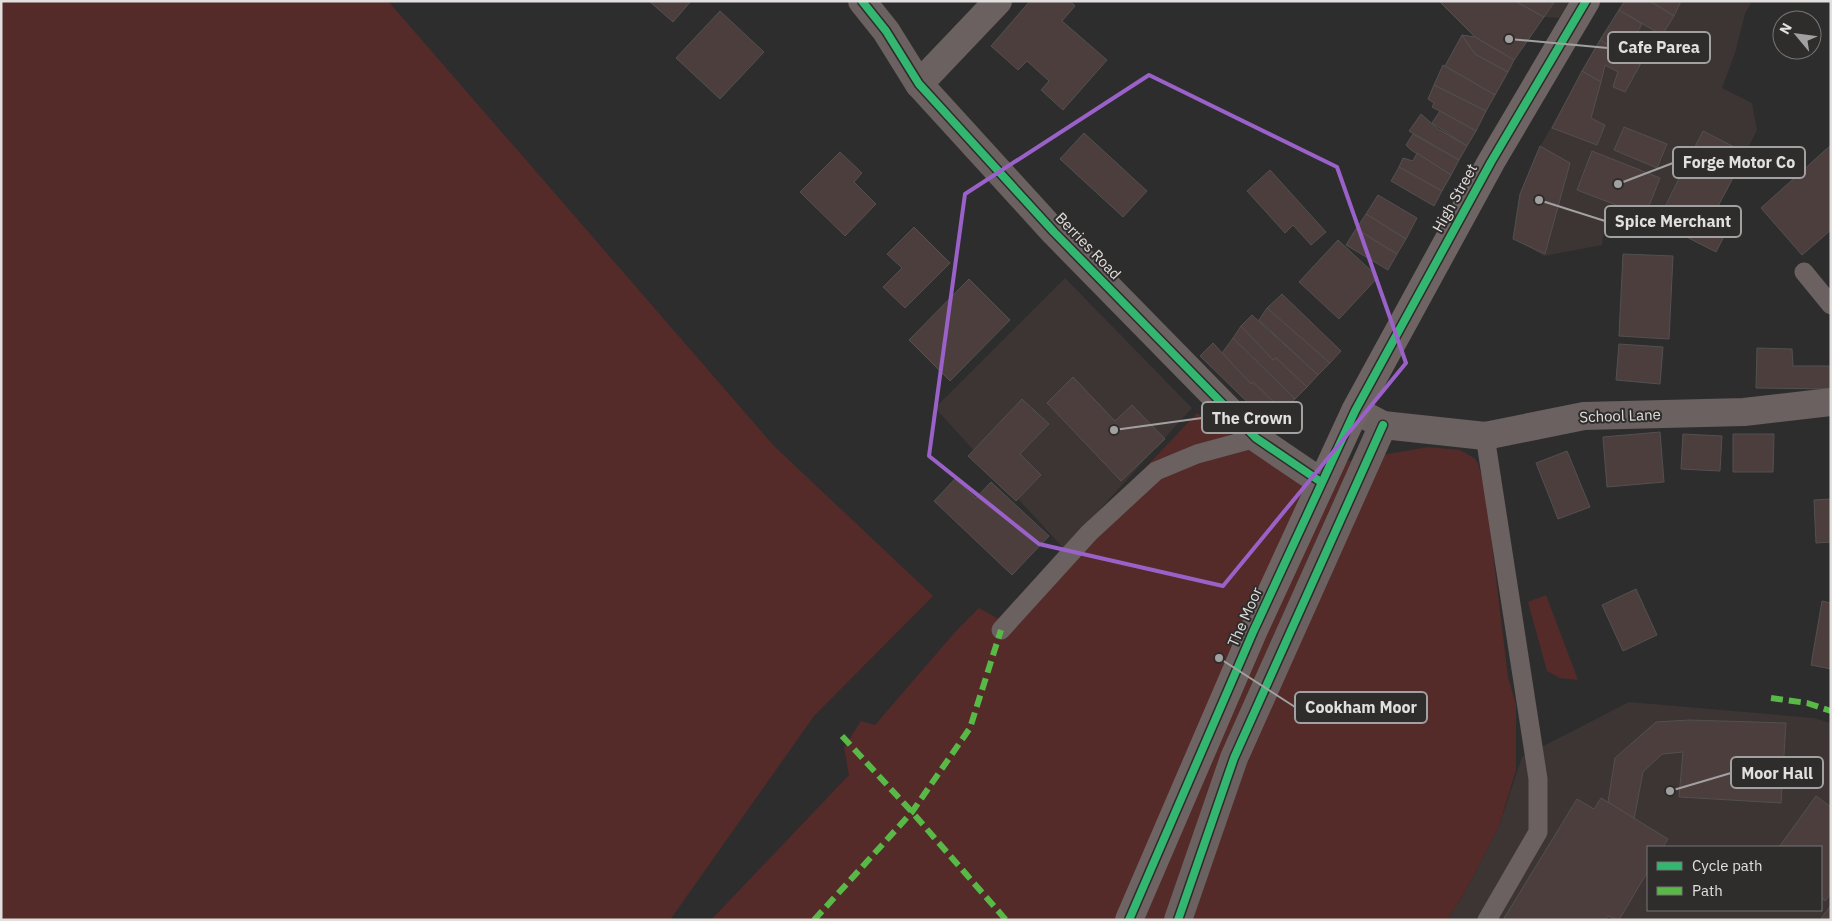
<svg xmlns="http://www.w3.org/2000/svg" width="1832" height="921" font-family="'IBM Plex Sans',sans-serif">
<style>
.built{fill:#3d3434;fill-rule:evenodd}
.green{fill:#542b29}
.building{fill:#4d3e3e;stroke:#525050}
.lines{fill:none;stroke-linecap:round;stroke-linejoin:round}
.lane{stroke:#6a6160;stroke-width:19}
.street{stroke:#6a6160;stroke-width:28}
.secondary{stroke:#6e6463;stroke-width:28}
.quiet{stroke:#58b947;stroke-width:6;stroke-dasharray:12 6;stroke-linecap:butt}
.cycleway-casing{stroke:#2f2c2c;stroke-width:11}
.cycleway{stroke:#33b770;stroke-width:8}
.marked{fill:none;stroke:#9a62c9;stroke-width:4;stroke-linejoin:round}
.labels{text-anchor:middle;stroke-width:4;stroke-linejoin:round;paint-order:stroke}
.street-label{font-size:15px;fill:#e1e0df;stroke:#2f2c2c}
.leader{fill:none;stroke:#a2a1a1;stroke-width:2}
.callout-dot{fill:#a2a1a1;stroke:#2f2c2c;stroke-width:2}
.callout{fill:#2f2c2c;stroke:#a2a1a1;stroke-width:2}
.callout-label{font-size:16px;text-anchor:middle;font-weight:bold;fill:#e1e0df}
</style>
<rect width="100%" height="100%" fill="#2e2d2d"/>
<g class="built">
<path d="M1515 1H1569L1559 18 1544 17Z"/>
<path d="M1623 1H1752L1745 14 1735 53 1722 88 1752 103 1757 130 1725 195 1679 177 1658 218 1606 215 1602 245 1544 256 1513 238 1521 192 1537 152Z"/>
<path d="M1065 278 1192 408 1064 549 935 408Z"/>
<path d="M1629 702 1814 718 1831 723V920H1447L1465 892 1499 826 1522 757ZM1648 847H1821V910H1648Z"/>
</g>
<g class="green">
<path d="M1 1H388L774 446 933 596 814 716 670 920H1Z"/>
<path d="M1197 413 1286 472 1428 447 1460 450 1474 458 1478 463 1486 496 1508 677 1516 705V770L1499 826 1465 892 1447 920H711L849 775 844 747 861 721 875 725 956 631 979 608 1009 625 1131 483Z"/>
<path d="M1546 595 1578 680 1560 678 1547 671 1528 602Z"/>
</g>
<g class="building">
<path d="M649 1H691L673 22Z"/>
<path d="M1030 1H1070L1075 6 1062 21 1107 60 1063 110 1041 90 1049 81 1027 61 1018 70 991 46Z"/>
<path d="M1439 1H1515L1544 17 1514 60 1475 37Z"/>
<path d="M1515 1H1555L1544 17Z"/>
<path d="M1625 1H1650L1674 16 1662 35 1619 10Z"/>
<path d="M1650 1H1681L1674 16Z"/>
<path d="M1619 10 1642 24 1633 39 1649 49 1640 65 1600 40Z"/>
<path d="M720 11 764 52 720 99 676 58Z"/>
<path d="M1462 35 1475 54 1508 72 1495 95 1445 66Z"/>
<path d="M1462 35 1475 37 1514 60 1508 72 1475 54Z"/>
<path d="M1600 40 1640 65 1625 92 1613 87 1618 72 1605 65 1601 82 1582 71Z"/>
<path d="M1443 65 1495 95 1486 111 1434 85Z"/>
<path d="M1582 71 1601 82 1591 118 1605 125 1597 145 1552 128Z"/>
<path d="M1434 85 1486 111 1476 131 1432 107 1434 103 1428 99Z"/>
<path d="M1440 111 1476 131 1467 146 1432 123Z"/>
<path d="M1421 114 1438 129 1467 146 1459 160 1409 131Z"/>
<path d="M1624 127 1667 144 1657 168 1614 150Z"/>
<path d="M1703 131 1746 153 1716 210 1733 219 1716 252 1657 222Z"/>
<path d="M1084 133 1147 191 1123 217 1060 159Z"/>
<path d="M1413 134 1459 160 1451 175 1411 150 1406 145Z"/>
<path d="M1831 145V230L1802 255 1761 208Z"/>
<path d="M1540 146 1570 163 1545 254 1513 239 1520 194Z"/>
<path d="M1592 151 1660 178 1645 216 1577 190Z"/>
<path d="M840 152 862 173 854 182 876 204 845 236 800 192Z"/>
<path d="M1417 153 1451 175 1442 191 1399 167 1403 158 1413 161Z"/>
<path d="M1399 167 1442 191 1434 206 1391 181Z"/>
<path d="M1270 170 1326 232 1311 245 1293 225 1285 233 1247 191Z"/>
<path d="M1378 195 1417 218 1406 239 1366 214Z"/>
<path d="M1366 214 1406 239 1397 254 1356 229Z"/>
<path d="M914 227 950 263 905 308 883 287 902 268 887 254Z"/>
<path d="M1356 229 1397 254 1388 270 1346 245Z"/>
<path d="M1338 240 1378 277 1339 319 1299 282Z"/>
<path d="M1623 254 1673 256 1669 339 1619 336Z"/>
<path d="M969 279 1010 320 950 381 909 340Z"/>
<path d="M1282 294 1341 351 1330 363 1267 308Z"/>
<path d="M1267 308 1330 363 1318 375 1259 320Z"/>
<path d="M1252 315 1318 375 1307 387 1276 358 1273 360 1241 326Z"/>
<path d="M1241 326 1273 360 1276 358 1307 387 1295 399 1233 338Z"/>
<path d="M1233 338 1295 399 1284 412 1253 382 1251 384 1222 353Z"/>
<path d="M1213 343 1251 384 1253 382 1284 412 1271 425 1200 356Z"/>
<path d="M1619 344 1663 347 1660 384 1616 380Z"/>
<path d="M1757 348 1792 349 1793 366H1831V389L1756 388Z"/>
<path d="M1073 377 1115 421 1132 405 1165 439 1121 481 1047 403Z"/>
<path d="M1022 399 1049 424 1020 454 1041 475 1016 501 968 456Z"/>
<path d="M1660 432 1664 482 1607 487 1603 437Z"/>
<path d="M1683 434 1722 436 1720 471 1681 469Z"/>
<path d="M1733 434H1774L1773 472H1733Z"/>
<path d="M1567 451 1590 507 1558 519 1536 463Z"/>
<path d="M955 479 976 498 991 482 1049 536 1012 575 934 501Z"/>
<path d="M1831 499V542L1816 543 1814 500Z"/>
<path d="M1636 589 1657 635 1623 651 1602 605Z"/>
<path d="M1822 601 1831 603V669L1811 665Z"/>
<path d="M1689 720 1786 723 1781 803 1679 797 1683 752 1662 754 1643 772 1634 819 1608 802 1615 758 1656 722Z"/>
<path d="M1816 796 1831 807V893L1825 901 1821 897V847H1779Z"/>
<path d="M1601 798 1668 839 1663 847H1648V871L1619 920 1608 916 1605 920H1503L1577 799 1594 809Z"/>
<path d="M1831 905V920H1820Z"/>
</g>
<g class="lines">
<g class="lane">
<path d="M1804 272 1831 305"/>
<path d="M1485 436 1538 779V832L1487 920"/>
<path d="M1001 630 1089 533 1156 471 1197 454 1256 438"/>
</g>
<g class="street">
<path d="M862 1 886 31 919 84 1054 232 1256 438 1321 482"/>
<path d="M919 84 998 1"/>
<path d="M1368 417 1383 425 1485 436 1584 416 1744 412 1831 402"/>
<path d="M1178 920 1234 758 1383 425"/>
</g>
<path class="secondary" d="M1129 920 1253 632 1355 411 1491 162 1586 1"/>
<g class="quiet">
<path d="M1771 698 1807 703 1831 711"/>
<path d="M842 736 912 812 1006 920"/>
<path d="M814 920 912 812 970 728 1001 630"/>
</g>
<g class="cycleway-casing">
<g id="cycleway">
<path d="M862 1 886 31 919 84 1054 232 1256 438 1321 482"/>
<path d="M1129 920 1253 632 1355 411 1491 162 1586 1"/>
<path d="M1178 920 1234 758 1383 425"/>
</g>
</g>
<use href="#cycleway" class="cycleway"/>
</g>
<path class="marked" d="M1149 75 1337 167 1406 363 1223 586 1039 544 929 456 965 194Z"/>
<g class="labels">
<g class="street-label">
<text transform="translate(1455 198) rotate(-61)" y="5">High Street</text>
<text transform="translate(1088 246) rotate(46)" y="5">Berries Road</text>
<text transform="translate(1620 416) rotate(-2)" y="5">School Lane</text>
<text transform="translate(1245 617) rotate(-66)" y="5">The Moor</text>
</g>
</g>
<path class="leader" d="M1509 39L1608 48M1618 184L1673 163M1539 200L1605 221M1114 430L1202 418M1219 658L1295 707M1670 791L1731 773"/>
<g class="callout-dot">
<circle cx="1509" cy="39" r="5"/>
<circle cx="1618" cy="184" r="5"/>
<circle cx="1539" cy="200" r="5"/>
<circle cx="1114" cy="430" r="5"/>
<circle cx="1219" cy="658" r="5"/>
<circle cx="1670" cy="791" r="5"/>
</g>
<g class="callout">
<rect x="1608" y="32" width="102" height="31" rx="5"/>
<rect x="1673" y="147" width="132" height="31" rx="5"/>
<rect x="1605" y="206" width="136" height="31" rx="5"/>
<rect x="1202" y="402" width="100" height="31" rx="5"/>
<rect x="1295" y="692" width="132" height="31" rx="5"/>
<rect x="1731" y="757" width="92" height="31" rx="5"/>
</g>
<g class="callout-label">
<text x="1659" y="53">Cafe Parea</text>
<text x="1739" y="168">Forge Motor Co</text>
<text x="1673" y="227">Spice Merchant</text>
<text x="1252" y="424">The Crown</text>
<text x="1361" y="713">Cookham Moor</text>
<text x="1777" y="779">Moor Hall</text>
</g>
<rect width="1832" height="921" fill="none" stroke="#e1e0df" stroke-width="5"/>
<rect x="1647" y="846" width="175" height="65" fill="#2f2c2c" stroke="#767474"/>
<rect x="1657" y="862" width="25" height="8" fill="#33b770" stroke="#767474"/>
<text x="1692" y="871" font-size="15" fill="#e1e0df">Cycle path</text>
<rect x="1657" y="887" width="25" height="8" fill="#58b947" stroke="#767474"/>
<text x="1692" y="896" font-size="15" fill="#e1e0df">Path</text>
<g transform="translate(1797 35) rotate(299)"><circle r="24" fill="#2f2c2c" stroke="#767474"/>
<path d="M0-4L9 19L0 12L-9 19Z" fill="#a2a1a1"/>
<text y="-8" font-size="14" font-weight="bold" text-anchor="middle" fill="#e1e0df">N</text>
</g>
</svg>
